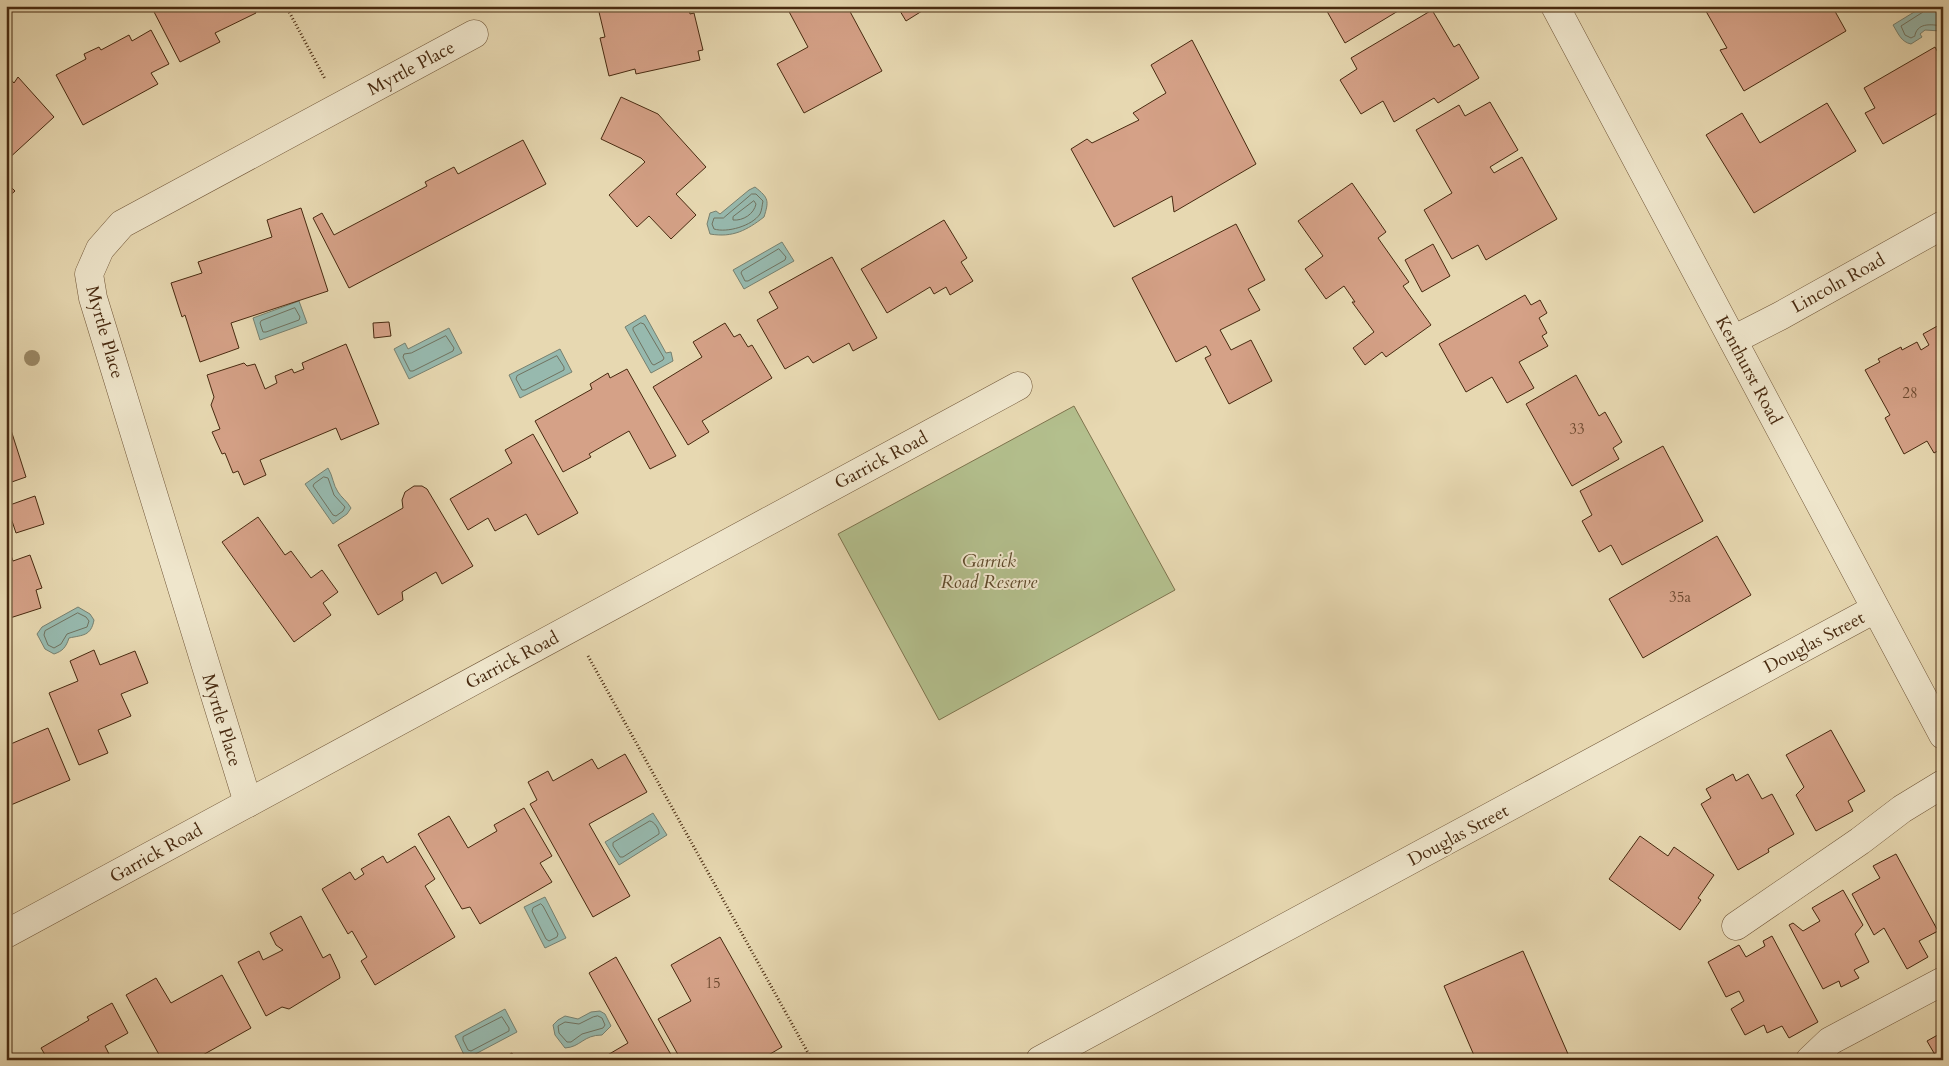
<svg xmlns="http://www.w3.org/2000/svg" width="1949" height="1066" font-family="Cardo,serif">
<style>
.green{fill:#b3bf8d;stroke:#7e744e}
.water{fill:#97b9ae;stroke:#77806f}
.lines{fill:none;stroke-linecap:round;stroke-linejoin:round}
.shore{stroke:#70725f;stroke-width:1}
.building{fill:#d5a187;stroke:#482a10}
.minor-casing{stroke:#705638;stroke-width:29}
.path{stroke:#482a10;stroke-width:3;stroke-dasharray:1 2.5;stroke-linecap:butt}
.minor{stroke:#efe6cc;stroke-width:28}
.tree{fill:#9b8966}
.labels{text-anchor:middle;stroke-width:4;stroke-linejoin:round;paint-order:stroke}
.number-label{font-size:15px;fill:#6b482e}
.street-label{font-size:18px;fill:#482a10;stroke:#efe6cc}
.park-label{font-size:18px;font-style:italic;fill:#5d4829;stroke:#efe6cc}
</style>
<rect width="100%" height="100%" fill="#e7d8b1"/>
<filter id="stains"><feTurbulence type="fractalNoise" baseFrequency=".004" numOctaves="4"/><feColorMatrix values="0 0 0 0 .2 0 0 0 0 .09 0 0 0 0 .02 0 0 0 .5 -.17"/></filter>
<radialGradient id="worn" r=".72"><stop offset=".6" stop-color="#630" stop-opacity="0"/><stop offset="1" stop-color="#630" stop-opacity=".3"/></radialGradient>
<path class="green" d="M1074 406 1175 590 939 720 838 534Z"/>
<g class="water">
<path d="M1924 6H1938C1942 14 1946 22 1941 31L1925 30 1920 34 1922 37 1911 44C1901 42 1898 33 1893 25Z"/>
<path d="M755 187C769 198 769 201 764 217 747 230 733 238 710 234L707 224 710 213 716 211 720 214 749 190Z"/>
<path d="M782 242 794 261 744 289 733 270Z"/>
<path d="M299 301 307 323 260 340 253 318Z"/>
<path d="M645 315 666 353 671 352 673 361 651 373 625 327Z"/>
<path d="M449 328 462 353 409 379 394 349 405 343 408 349Z"/>
<path d="M560 349 572 372 520 398 509 375Z"/>
<path d="M328 468C333 476 333 485 338 492 341 497 347 501 351 508L347 514 333 524 305 484Z"/>
<path d="M78 607 90 614 94 620C91 636 83 635 69 638 66 647 63 651 54 654L45 649 37 634 42 627Z"/>
<path d="M653 813 667 835 619 865 605 842Z"/>
<path d="M545 897 566 938 545 948 524 907Z"/>
<path d="M505 1009 517 1032 466 1059 455 1036Z"/>
<path d="M600 1011 605 1014 611 1026 602 1035C583 1035 581 1047 565 1048L555 1035 553 1025 558 1020 565 1016 578 1019 591 1012Z"/>
</g>
<g class="lines">
<g class="shore">
<path d="M1925 6 1923 12 1901 26 1905 35 1911 38C1918 34 1913 39 1916 32 1921 22 1934 25 1943 26"/>
<path d="M752 194H756L763 201C762 205 762 210 760 214 752 226 727 233 714 229L712 224 714 218H723Z"/>
<path d="M754 201 756 204C754 214 743 221 733 220V217Z"/>
<path d="M779 249 786 257 785 260 748 281H745L741 273 742 271Z"/>
<path d="M295 308 300 317 299 320 266 332H263L260 323 261 321Z"/>
<path d="M641 323 644 324 664 358 663 360 654 365 652 364 633 330V328Z"/>
<path d="M446 336 454 348 453 351 413 371H410L403 357 404 354 411 353Z"/>
<path d="M557 356 564 367V370L525 390H522L516 379 517 376Z"/>
<path d="M324 477 328 478 334 495 345 507 343 511 336 516 333 515 313 486 314 484Z"/>
<path d="M78 613 86 617 89 621 87 627 67 634 61 644 54 648 48 645 44 635 45 631Z"/>
<path d="M650 821C654 821 660 830 659 834L623 857H620L613 846V843Z"/>
<path d="M541 904 543 906 558 934 557 937 549 941 546 939 532 911 533 908Z"/>
<path d="M598 1016 602 1018 605 1025 603 1028 582 1034 571 1042H567L559 1033 558 1026 565 1022 579 1024 593 1017Z"/>
<path d="M502 1017 509 1028V1031L471 1051 468 1050 463 1040V1037Z"/>
</g>
</g>
<g class="building">
<path d="M157 6H253L256 13 215 33 220 42 180 62 152 8Z"/>
<path d="M600 6H689L690 14 694 13 703 50 698 51 700 60 636 74 635 69 609 76 600 38 605 37 599 12 602 11Z"/>
<path d="M786 6H847L882 71 804 113 777 64 808 47Z"/>
<path d="M897 6H930L906 21Z"/>
<path d="M1324 6H1403V8L1345 43Z"/>
<path d="M1703 6H1832L1846 31 1744 91 1720 50 1727 48Z"/>
<path d="M1432 10 1454 47 1459 44 1479 78 1438 103 1434 98 1394 122 1383 101 1361 114 1340 80 1357 69 1351 58Z"/>
<path d="M151 30 169 64 151 73 158 84 83 125 56 75 86 59 84 54 99 47 101 50 129 35 132 41Z"/>
<path d="M1192 40 1256 164 1174 212 1172 196 1114 227 1071 149 1087 139 1092 143 1139 120 1133 113 1166 93 1151 65Z"/>
<path d="M1935 47 1941 58 1943 57V110L1883 144 1865 113 1875 108 1864 88Z"/>
<path d="M6 74 14 83 18 77 54 117 6 161Z"/>
<path d="M621 97 658 114 706 167 676 194 696 215 671 239 649 216 637 227 609 195 645 162 641 158 601 139Z"/>
<path d="M1490 102 1518 150 1490 167 1494 173 1522 157 1557 219 1486 260 1478 245 1452 259 1424 210 1452 193 1416 130 1459 105 1465 116Z"/>
<path d="M1827 103 1856 151 1754 213 1706 135 1742 113 1760 143Z"/>
<path d="M523 140 546 184 349 288 313 218 322 213 334 235 427 186 425 182 454 167 458 174Z"/>
<path d="M6 182 15 191 6 199Z"/>
<path d="M1352 183 1386 232 1378 238 1409 282 1403 286 1431 325 1386 357 1382 352 1365 365 1353 348 1374 332 1352 302H1355L1344 286 1326 299 1305 269 1323 256 1298 221Z"/>
<path d="M301 208 328 291 231 323 239 348 200 362 185 315 182 317 171 283 202 273 198 262 272 237 267 220Z"/>
<path d="M944 220 967 258 961 262 973 281 950 295 946 287 934 294 930 287 887 313 861 269Z"/>
<path d="M1236 224 1265 280 1248 289 1260 310 1220 330 1231 350 1251 340 1272 381 1229 404 1205 358 1211 355 1206 346 1176 362 1132 278Z"/>
<path d="M1433 244 1450 276 1422 292 1405 260Z"/>
<path d="M832 257 877 338 853 351 849 343 813 363 808 356 785 369 757 320 778 308 769 292Z"/>
<path d="M1525 295 1531 305 1540 300 1547 313 1539 318 1547 333 1542 336 1548 346 1519 362 1534 388 1507 403 1492 377 1466 392 1439 344Z"/>
<path d="M389 322 391 336 374 338 373 323Z"/>
<path d="M725 323 734 337 740 334 748 347 752 345 772 378 702 421 709 432 688 445 653 387 702 357 693 342Z"/>
<path d="M1941 324 1943 327V448L1934 453 1927 441 1904 454 1885 418 1890 415 1865 370 1880 362 1878 359 1901 347 1902 350 1917 342 1921 350 1929 345 1923 334Z"/>
<path d="M346 344 379 424 341 440 336 428 260 460 266 475 244 485 238 471 233 473 225 453 222 454 212 432 220 429 211 405 214 397 207 375 244 363 247 366 255 364 265 389 277 383 275 376 292 369 294 373 304 369 302 363Z"/>
<path d="M627 369 676 456 650 469 629 431 589 454 591 457 563 472 535 421 592 389 590 384 608 373 610 378Z"/>
<path d="M1576 375 1599 416 1605 412 1622 442 1613 448 1619 459 1572 486 1526 404Z"/>
<path d="M10 427 26 477 6 484V429Z"/>
<path d="M533 434 578 513 538 535 526 514 495 531 488 518 468 530 450 499 512 463 505 450Z"/>
<path d="M1663 446 1703 521 1622 565 1611 545 1599 552 1582 521 1592 515 1580 491Z"/>
<path d="M414 486H422L427 489 473 566 442 584 436 572 402 592 403 600 378 615 338 545 403 508 402 500 405 492Z"/>
<path d="M35 496 44 524 16 533 7 506Z"/>
<path d="M258 517 285 555 291 551 311 578 322 570 338 592 323 603 331 615 294 642 222 542Z"/>
<path d="M1717 536 1751 595 1643 658 1609 599Z"/>
<path d="M6 541 13 561 30 555 42 588 36 590 41 608 10 618 6 606Z"/>
<path d="M94 650 100 665 135 651 148 683 121 694 131 716 98 730 108 753 79 765 49 693 78 681 70 661Z"/>
<path d="M48 728 70 780 6 807V746Z"/>
<path d="M1831 730 1865 791 1848 801 1853 811 1816 831 1796 795 1804 787 1786 755Z"/>
<path d="M625 754 647 792 589 824 630 896 593 917 530 804 537 800 528 782 548 771 553 781 592 759 598 769Z"/>
<path d="M1733 774 1736 781 1748 774 1762 799 1772 794 1794 834 1768 849 1769 852 1738 870 1701 804 1711 798 1706 789Z"/>
<path d="M524 808 552 856 540 863 552 882 480 924 470 907 462 909 418 834 449 816 468 848 497 831 494 825Z"/>
<path d="M1640 836 1668 856 1674 847 1714 875 1698 898 1701 900 1680 930 1609 879Z"/>
<path d="M415 846 435 879 425 886 455 937 375 985 361 961 367 957 352 931 348 934 322 889 350 872 355 880 364 874 361 869 383 856 387 863Z"/>
<path d="M1896 854 1938 931 1919 941 1928 957 1907 969 1884 928 1874 935 1852 894 1880 878 1873 866Z"/>
<path d="M1843 890 1863 925 1855 934 1869 962 1854 970 1859 978 1841 987 1839 981 1823 989 1789 925 1793 923 1803 931 1820 921 1812 908Z"/>
<path d="M301 916 323 958 330 954 339 973 340 978 289 1009 282 1007 266 1016 238 962 259 951 263 960 283 950 276 945 270 933Z"/>
<path d="M1772 936 1818 1022 1789 1038 1782 1026 1767 1033 1764 1025 1745 1035 1731 1009 1744 1001 1739 991 1726 997 1708 962 1739 945 1746 957 1765 946 1763 941Z"/>
<path d="M720 937 782 1047 760 1060H681L658 1019 691 1001 671 965Z"/>
<path d="M1523 951 1568 1054 1555 1060H1476L1444 986Z"/>
<path d="M616 957 674 1060H599L628 1043 589 973Z"/>
<path d="M222 975 251 1028 201 1056 203 1060H162L126 995 156 978 171 1003Z"/>
<path d="M112 1003 128 1033 105 1046 112 1060H48L41 1048 89 1020 87 1017Z"/>
<path d="M1943 1032V1060H1938L1927 1041Z"/>
<path d="M512 1053 515 1060H500Z"/>
</g>
<g class="lines">
<g class="minor-casing">
<g id="minor">
<path d="M1555 6 1943 735"/>
<path d="M1733 340 1780 316 1943 225"/>
<path d="M248 803 93 298 89 274 100 249 122 224 474 34"/>
<path d="M1736 926 1860 841 1902 809 1943 784"/>
<path d="M6 934 1018 386"/>
<path d="M1040 1060 1875 609"/>
<path d="M1810 1060 1830 1041 1943 981"/>
</g>
</g>
<g class="path">
<path d="M286 6 325 79"/>
<path d="M588 656 812 1060"/>
</g>
<use href="#minor" class="minor"/>
</g>
<circle class="tree" cx="32" cy="358" r="8"/>
<g class="labels">
<g class="number-label">
<text x="1910" y="398">28</text>
<text x="1577" y="434">33</text>
<text x="1680" y="602">35a</text>
<text x="713" y="988">15</text>
</g>
<g class="street-label">
<text transform="translate(411 68) rotate(-28)" y="6">Myrtle Place</text>
<text transform="translate(1838 283) rotate(-29)" y="6">Lincoln Road</text>
<text transform="translate(105 332) rotate(74)" y="6">Myrtle Place</text>
<text transform="translate(1749 370) rotate(62)" y="6">Kenthurst Road</text>
<text transform="translate(881 460) rotate(-28)" y="6">Garrick Road</text>
<text transform="translate(1814 642) rotate(-28)" y="6">Douglas Street</text>
<text transform="translate(512 660) rotate(-28)" y="6">Garrick Road</text>
<text transform="translate(222 720) rotate(73)" y="6">Myrtle Place</text>
<text transform="translate(1458 835) rotate(-28)" y="6">Douglas Street</text>
<text transform="translate(156 853) rotate(-29)" y="6">Garrick Road</text>
</g>
<g class="park-label">
<text x="989" y="567">Garrick<tspan x="989" dy="21">Road Reserve</tspan></text>
</g>
</g>
<rect width="1949" height="1066" fill="none" stroke="#e7d8b1" stroke-width="25"/>
<rect x="8" y="8" width="1934" height="1051" fill="none" stroke="#482a10" stroke-width="2.5"/>
<rect x="12" y="12" width="1924" height="1041" fill="none" stroke="#482a10"/>
<rect width="100%" height="100%" filter="url(#stains)"/>
<rect width="100%" height="100%" fill="url(#worn)"/>
</svg>
